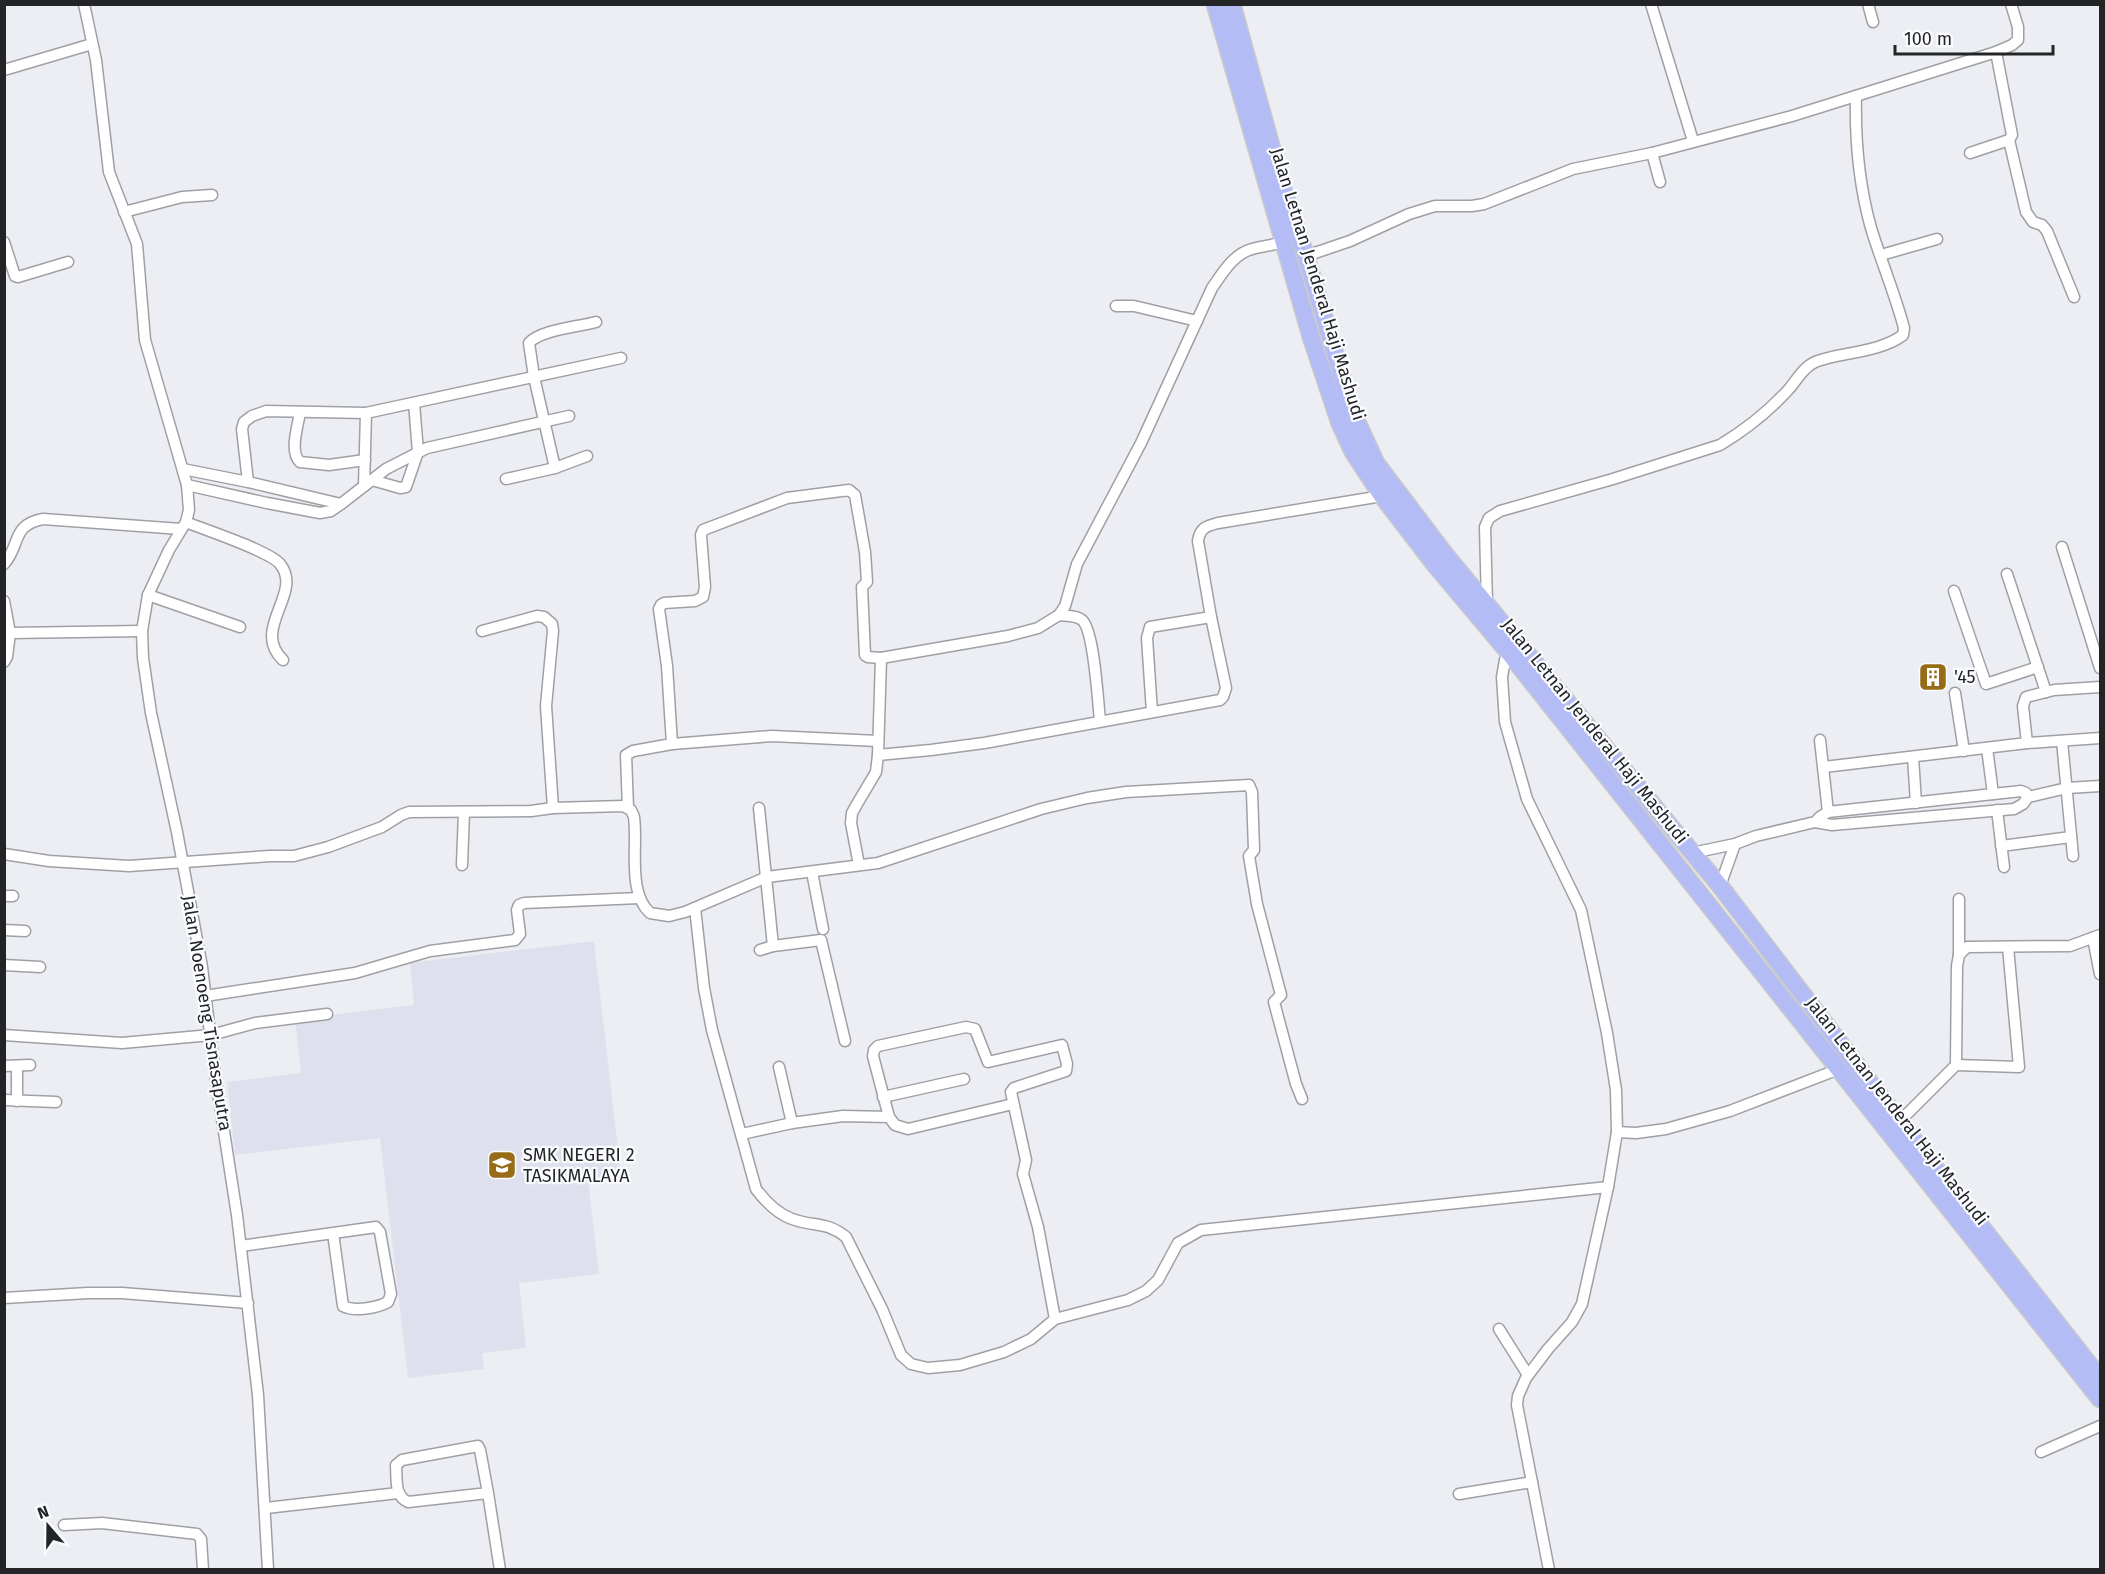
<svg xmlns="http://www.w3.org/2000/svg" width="2105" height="1574" font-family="'Fira Sans',sans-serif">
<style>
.built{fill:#dee1ed}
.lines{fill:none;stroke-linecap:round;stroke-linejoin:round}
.street-casing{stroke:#9fa0a5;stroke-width:13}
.primary-casing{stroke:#cacacb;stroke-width:19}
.street{stroke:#fff;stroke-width:10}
.primary{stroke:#b3bcf4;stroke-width:16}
.labels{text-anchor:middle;stroke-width:4.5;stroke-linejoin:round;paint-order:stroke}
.street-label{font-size:18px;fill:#232426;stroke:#fbfcff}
.poi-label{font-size:18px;fill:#232426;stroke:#fbfcff;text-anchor:start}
</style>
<rect width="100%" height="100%" fill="#edeef3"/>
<path class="built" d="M594 941 621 1176 588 1180 599 1274 519 1283 526 1348 482 1353 484 1369 408 1378 380 1138 235 1155 227 1082 301 1073 295 1019 414 1005 410 963Z"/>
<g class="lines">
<g class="street-casing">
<g id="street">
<path d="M84 4 96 60 109 172 137 244 145 340 187 485 189 510 186 522 169 550 148 595 142 631 143 658 151 713 177 832 202 967 215 1074 237 1215 258 1395 268 1570"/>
<path d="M1651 4 1693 141"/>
<path d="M1868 4 1873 22"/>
<path d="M4 70 92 44"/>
<path d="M2009 140 2026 212 2033 222 2042 225 2047 231 2074 297"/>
<path d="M1652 153 1660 182"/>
<path d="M1970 153 2009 140 2012 135 1996 52"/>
<path d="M124 212 182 197 212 195"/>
<path d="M4 242 15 276 18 277 68 262"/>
<path d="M1881 255 1937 239"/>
<path d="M1306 256 1350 241 1409 214 1435 206H1472L1484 204 1573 169 1652 153 1792 116 1996 52 2012 45 2018 40V27L2011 4"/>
<path d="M1116 306H1134L1197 321"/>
<path d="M300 412C298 426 289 452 300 462L329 465 365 460"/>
<path d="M555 468 587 456"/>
<path d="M183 469 248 482"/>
<path d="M506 479 555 468 534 377 529 343C540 330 578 327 596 322"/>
<path d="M372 480 400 488 406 487 418 452 414 403"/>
<path d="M187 485 267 503 320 513 331 511 341 504 386 469 427 448 569 416"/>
<path d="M364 486 366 413"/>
<path d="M341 504 248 482 242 429 244 422 252 416 266 411 366 413 621 358"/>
<path d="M186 522C205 530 270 551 280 564 304 593 250 629 283 660"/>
<path d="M2062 547 2100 668"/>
<path d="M4 564C21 545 11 525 43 519L181 529"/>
<path d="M2007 574 2046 692"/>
<path d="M1954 591 1986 684 2038 667"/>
<path d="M148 595 240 627"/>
<path d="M4 601 10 633 142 631"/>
<path d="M1487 604 1485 527 1489 518 1500 511 1613 479 1720 445C1745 430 1769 411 1789 389 1796 381 1801 371 1810 365 1816 360 1825 359 1832 357 1854 352 1885 349 1903 335L1904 328C1895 294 1881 261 1871 228 1859 185 1855 140 1856 96"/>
<path d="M1059 615C1065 616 1076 615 1082 620 1094 630 1098 702 1100 721"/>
<path d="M482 631 537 616 544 617 552 624 553 631 546 706 553 808"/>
<path d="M1509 653 1505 660 1502 677 1505 722 1527 799 1581 910 1607 1033 1616 1090 1617 1132 1608 1187 1582 1304 1572 1322 1548 1349 1526 1378 1518 1396 1517 1405 1549 1570"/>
<path d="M4 662 7 657 10 633"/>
<path d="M1955 693 1964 751"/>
<path d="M1152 712 1147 638 1150 627 1211 617 1198 541C1200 528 1206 526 1218 523L1382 496"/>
<path d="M1820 740 1828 812"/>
<path d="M2062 741 2073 856"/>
<path d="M2027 743 2023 706 2026 697 2054 690 2100 687"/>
<path d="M672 744 772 736 878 741"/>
<path d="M1987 748 1993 794"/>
<path d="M878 755 931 750 984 743 1220 700 1223 697 1226 688 1211 617"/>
<path d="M1913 757 1916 803"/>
<path d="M1824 767 2027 743 2100 738"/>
<path d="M628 808 626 755 633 751 672 744 667 666 659 609 661 605 664 603 695 601 703 597 705 587 701 535 703 530 787 498 849 490 855 495 865 552 867 582 862 587 865 655 868 657 881 658"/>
<path d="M759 808 773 946"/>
<path d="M1997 810 2004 867"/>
<path d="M1815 822 1832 825 2014 809 2023 804 2028 797 2067 788 2100 786"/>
<path d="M2001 846 2071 837"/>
<path d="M1692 853 1735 844 1756 836 1815 822 1820 817 1828 812 2021 791 2026 793 2028 797"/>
<path d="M4 854 49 861 129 866 270 856H294L328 847 382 827 401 815 409 812 531 811 553 808 623 806 631 810 634 817C638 847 627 892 650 913L669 916 685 912 767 877 878 863 1041 809 1087 798 1126 792 1249 785 1252 792 1254 850 1249 856 1257 904 1281 995 1274 1002 1296 1084 1302 1099"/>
<path d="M462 865 464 812"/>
<path d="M859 865 851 823 852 813 857 804 876 772 878 755 881 658 1008 636 1038 628 1059 615 1065 606 1077 564 1141 443 1212 288C1222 274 1233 254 1252 249 1263 246 1274 245 1284 242"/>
<path d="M812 872 823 929"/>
<path d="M1720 886 1735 844"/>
<path d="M4 896H13"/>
<path d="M1959 899V955"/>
<path d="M695 908 704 988 712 1030 756 1189C765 1201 778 1214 792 1219 814 1227 826 1221 846 1237L882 1309 901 1355 911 1364 928 1368 960 1365 1004 1352 1031 1339 1055 1319 1128 1300 1146 1291 1158 1280 1178 1243 1201 1230 1608 1187"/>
<path d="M4 930 25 931"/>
<path d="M2093 938 2100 974"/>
<path d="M760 950 773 946 821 940 845 1041"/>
<path d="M4 965 40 967"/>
<path d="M205 996 355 973 430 951 515 940 520 934 517 910 519 905 524 903 639 898"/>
<path d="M4 1035 122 1043 211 1035 255 1023 327 1014"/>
<path d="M1956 1065 2019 1067 2008 947"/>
<path d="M4 1066 30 1065"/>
<path d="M17 1066V1101"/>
<path d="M779 1067 792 1123"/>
<path d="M883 1097 964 1079"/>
<path d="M4 1100 56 1102"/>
<path d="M889 1117 873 1056 874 1050 878 1046 966 1027 975 1029 988 1062 1062 1045 1067 1064 1066 1071 1014 1088 1011 1092 1026 1160 1023 1174 1038 1227 1055 1319"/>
<path d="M1900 1121 1956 1065 1957 966 1959 955 1967 947 2070 946 2100 935"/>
<path d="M1617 1132 1636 1133 1666 1129 1730 1111 1839 1069"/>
<path d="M742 1134 792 1123 843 1116 889 1117 895 1125 908 1129 1013 1104"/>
<path d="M241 1246 376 1227 380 1232 391 1294 388 1302C377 1308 354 1312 343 1306L333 1233"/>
<path d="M4 1298 88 1293H122L248 1303"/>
<path d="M1499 1329 1528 1375"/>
<path d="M2041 1452 2100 1426"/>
<path d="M488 1493 480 1450 478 1446 402 1460 396 1465C397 1478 394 1496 408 1502L488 1493 500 1570"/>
<path d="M1459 1494 1532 1482"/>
<path d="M266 1508 398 1493"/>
<path d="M64 1525 102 1523 197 1534 201 1539 203 1570"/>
</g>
</g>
<g class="primary-casing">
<g id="primary">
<path d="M1215 4 1311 337 1340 424 1353 452 1382 496 1435 565 1509 653 2100 1399"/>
<path d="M1232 4 1285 196 1306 256 1352 411 1376 463 1444 553 1720 886 1940 1174 2100 1378"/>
</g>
</g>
<use href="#street" class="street"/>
<use href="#primary" class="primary"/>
</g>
<defs>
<g id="building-square" transform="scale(1.5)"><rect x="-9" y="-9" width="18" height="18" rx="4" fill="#966c17" stroke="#fbfcff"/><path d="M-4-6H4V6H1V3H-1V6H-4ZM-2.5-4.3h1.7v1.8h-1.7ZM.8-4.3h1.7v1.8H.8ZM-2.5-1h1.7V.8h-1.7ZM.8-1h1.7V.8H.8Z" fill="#fff"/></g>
<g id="school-square" transform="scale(1.5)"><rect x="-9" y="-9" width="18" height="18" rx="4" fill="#966c17" stroke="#fbfcff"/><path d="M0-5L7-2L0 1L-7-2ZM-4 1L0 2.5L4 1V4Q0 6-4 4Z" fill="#fff"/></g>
</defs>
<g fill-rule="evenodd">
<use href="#building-square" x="1933" y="677"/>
<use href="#school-square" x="502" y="1165"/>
</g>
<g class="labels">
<g class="street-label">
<text transform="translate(1318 284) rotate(73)" y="6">Jalan Letnan Jenderal Haji Mashudi</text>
<text transform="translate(1595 731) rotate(51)" y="6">Jalan Letnan Jenderal Haji Mashudi</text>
<text transform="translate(207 1013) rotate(81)" y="6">Jalan Noenoeng Tisnasaputra</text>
<text transform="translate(1897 1111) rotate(52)" y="6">Jalan Letnan Jenderal Haji Mashudi</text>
</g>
<g class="poi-label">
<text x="1954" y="683">'45</text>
<text x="523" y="1161">SMK NEGERI 2<tspan x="523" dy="21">TASIKMALAYA</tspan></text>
</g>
</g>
<rect width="2105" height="1574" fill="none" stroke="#232426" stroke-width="12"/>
<g transform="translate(48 1526) rotate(340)" stroke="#fbfcff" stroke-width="4.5" paint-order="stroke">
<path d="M0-4.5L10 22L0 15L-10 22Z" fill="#232426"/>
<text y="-9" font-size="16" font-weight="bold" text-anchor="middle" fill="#232426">N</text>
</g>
<path d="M1895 45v9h158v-9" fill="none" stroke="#232426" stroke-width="3"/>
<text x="1904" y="45" font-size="18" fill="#232426" stroke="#fbfcff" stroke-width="4.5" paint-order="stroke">100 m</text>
</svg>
